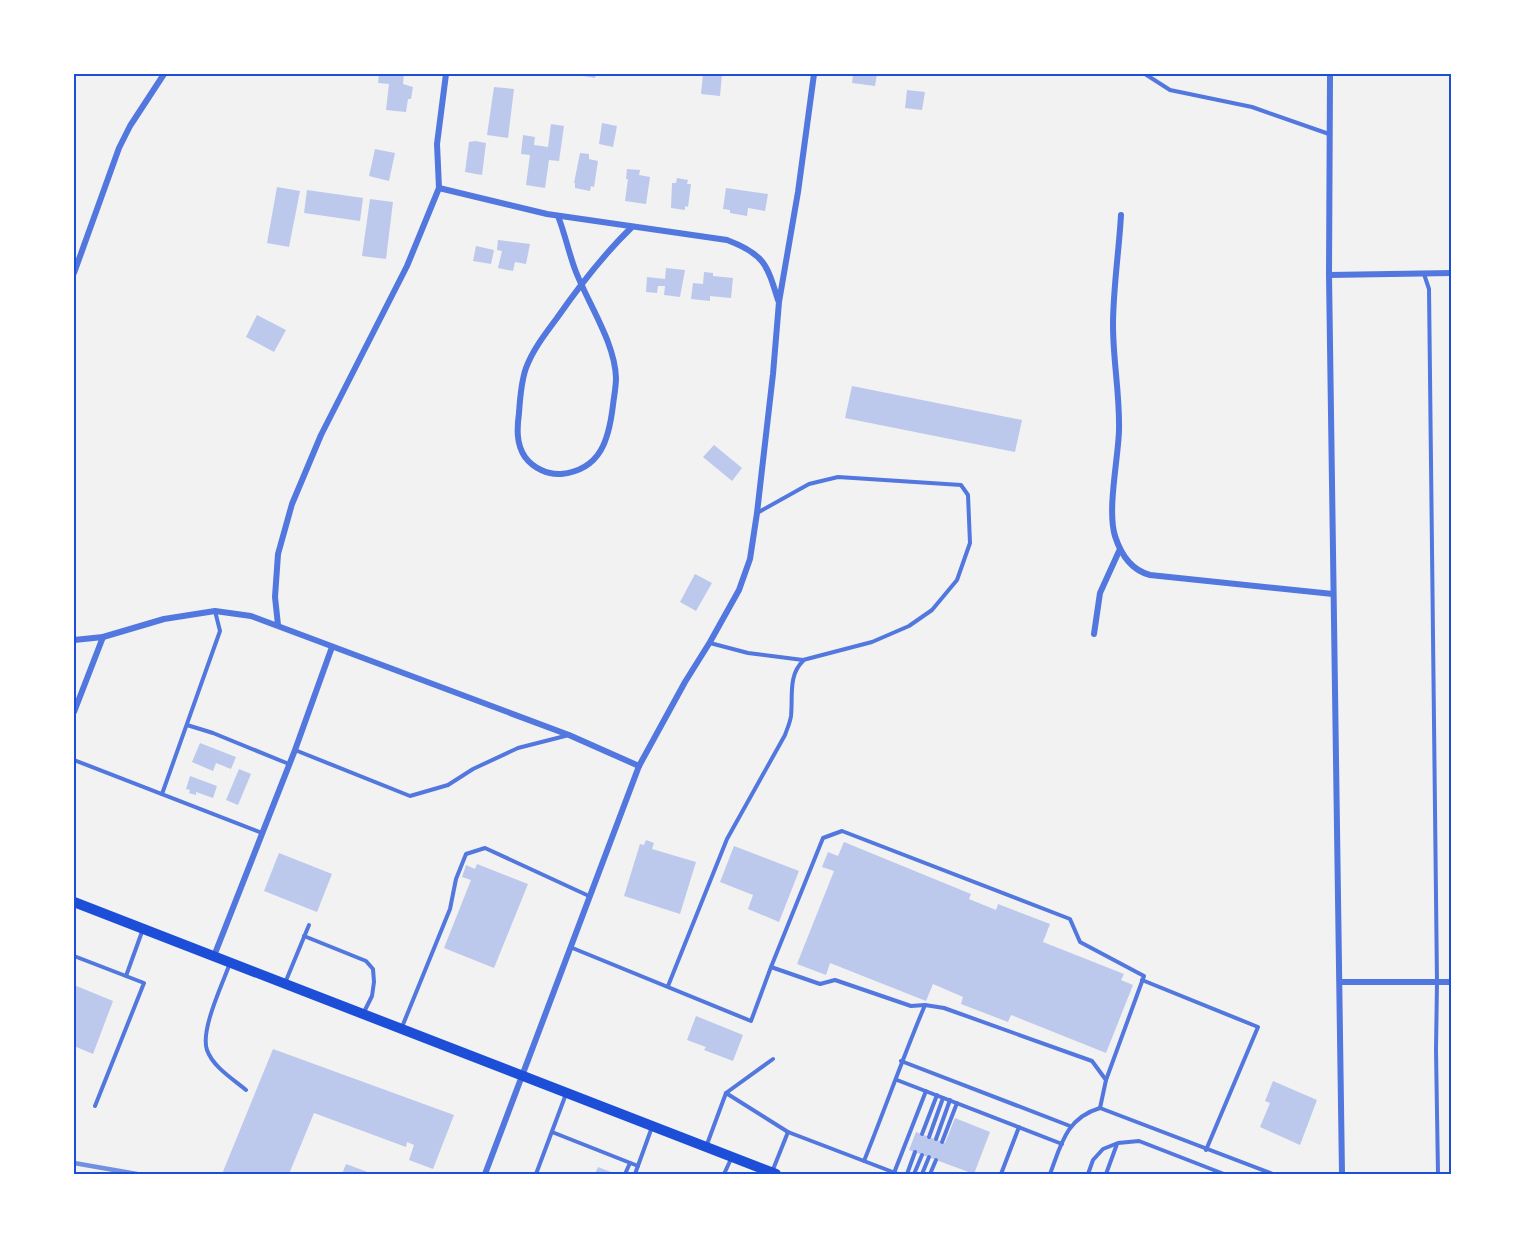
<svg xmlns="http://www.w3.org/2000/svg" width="1525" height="1248" font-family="'Varela Round',sans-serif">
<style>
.building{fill:#bdc9ec}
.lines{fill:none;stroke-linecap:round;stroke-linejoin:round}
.service{stroke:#5277de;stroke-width:4}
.minor{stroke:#5277de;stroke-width:6}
.primary{stroke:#1d4ed8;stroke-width:10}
.rail{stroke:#7290e2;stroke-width:4.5}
.neatline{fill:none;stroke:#1d4ed8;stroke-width:2}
</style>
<rect width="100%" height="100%" fill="#f2f2f2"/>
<g class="building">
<path d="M379 74H404L403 84 413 87 411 99H408L406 112 386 110 389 84 378 83Z"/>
<path d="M571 74H596L595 78Z"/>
<path d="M703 74H722L720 96 701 94Z"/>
<path d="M853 74H877L875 86 852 83Z"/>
<path d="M494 87 514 89 508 138 487 135Z"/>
<path d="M907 90 925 92 922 110 905 108Z"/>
<path d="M602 123 617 126 613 147 599 144Z"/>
<path d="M551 124 564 126 559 161 549 160 545 188 526 185 530 155 521 154 523 135 535 137 534 145 548 147Z"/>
<path d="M475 141 486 143 482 175 465 172 469 142Z"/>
<path d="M375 149 395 153 389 181 369 176Z"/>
<path d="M580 153 589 154V159L598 161 594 187 591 186 590 191 575 188V183H574Z"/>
<path d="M627 169 640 170 639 175 650 177 646 204 625 201 628 179H626Z"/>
<path d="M677 178 688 180 687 184H691L688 207 685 206V210L671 208 672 183H676Z"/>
<path d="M277 187 300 191 289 247 267 243Z"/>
<path d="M726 188 768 194 765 211 748 208 747 216 730 213V210L723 209Z"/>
<path d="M307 190 363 198 360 221 304 213Z"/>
<path d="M370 199 393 202 386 259 362 256Z"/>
<path d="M498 240 530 244 526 264 515 262 513 271 498 268 502 251 497 250Z"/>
<path d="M476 246 494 250 491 264 473 261Z"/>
<path d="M666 268 685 270 680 297 664 295 665 286H658L657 293 646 292 647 277 665 279Z"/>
<path d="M704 272 713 273V276L733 278 731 298 710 296V301L691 299 693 283 703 284Z"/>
<path d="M257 315 286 330 274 352 246 337Z"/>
<path d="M852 386 1022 420 1015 452 845 418Z"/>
<path d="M714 445 742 468 732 481 703 457Z"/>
<path d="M695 574 712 583 696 611 680 602Z"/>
<path d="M200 743 236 757 231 769 216 763 213 771 192 762Z"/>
<path d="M239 769 251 774 238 805 226 800Z"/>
<path d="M190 776 217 786 213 798 196 792V795L189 793 190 790 186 789Z"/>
<path d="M646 840 654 843 652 849 696 862 680 914 624 896 640 844 644 845Z"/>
<path d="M844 842 971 894 969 899 996 910 998 904 1050 924 1043 942 1124 974 1121 980 1133 985 1106 1053 1011 1015 1008 1022 961 1004 963 997 933 984 926 1001 830 963 826 975 797 964 834 871 822 867 828 852 838 856Z"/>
<path d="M734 846 799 871 779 922 748 909 753 895 720 882Z"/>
<path d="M279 853 332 874 317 912 264 891Z"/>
<path d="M477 864 528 884 494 968 444 948 471 880 462 877 466 865 475 869Z"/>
<path d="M74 985 113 1001 93 1054 74 1046Z"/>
<path d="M696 1016 743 1035 733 1061 704 1050 706 1047 687 1040Z"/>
<path d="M273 1049 454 1115 433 1169 409 1160 414 1145 407 1142 406 1147 314 1113 289 1174H222Z"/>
<path d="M1273 1081 1317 1100 1300 1145 1260 1127 1270 1103 1265 1101Z"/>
<path d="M955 1118 990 1132 974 1174 909 1150 916 1132 945 1143Z"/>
<path d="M346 1164 373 1174H342Z"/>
<path d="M598 1167 616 1174H595Z"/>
</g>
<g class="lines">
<g class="service">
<path d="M1145 74 1170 90 1252 107 1329 134"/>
<path d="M1424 274 1429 289 1437 982 1436 1050 1438 1174"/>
<path d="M710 643 748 653 803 660 872 642 909 626 932 610 957 580 970 543 968 495 961 485 838 477 809 484 757 513"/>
<path d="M187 725 213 733 289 764"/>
<path d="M295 750 410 796 448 785 473 769 518 748 569 735"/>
<path d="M74 760 262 833"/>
<path d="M162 794 220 631 215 611"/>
<path d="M304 936 366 961 373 969 374 982 372 996 364 1012"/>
<path d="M570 947 751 1021 771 967 820 984 835 980 911 1006 925 1005 944 1008 1092 1061 1106 1080 1100 1108"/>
<path d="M74 956 144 983 95 1106"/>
<path d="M230 963C223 983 200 1030 207 1050 213 1067 233 1079 246 1090"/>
<path d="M771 967 823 838 842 831 1070 919 1080 942 1144 976 1106 1080"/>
<path d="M126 976 143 929"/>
<path d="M1142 980 1258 1027 1206 1150"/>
<path d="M285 983 309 925"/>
<path d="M668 986 727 839 785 735C787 729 790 723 791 716 793 697 788 675 803 661"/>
<path d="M402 1027 450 909 456 879 466 854 485 848 589 896"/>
<path d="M901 1061 1070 1126"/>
<path d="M897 1080 1062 1144"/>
<path d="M726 1093 773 1059"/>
<path d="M552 1132 638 1166"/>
<path d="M922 1134 937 1095"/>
<path d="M929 1137 943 1098"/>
<path d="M936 1139 950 1100"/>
<path d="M942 1142 957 1103"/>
<path d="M706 1147 726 1093 788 1132"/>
<path d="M864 1161 898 1174"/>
<path d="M772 1172 788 1132 864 1161C885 1109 903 1057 925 1005"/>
<path d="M894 1173 926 1091"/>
<path d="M536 1174 566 1094"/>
<path d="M625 1174 630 1163"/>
<path d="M635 1174 652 1127"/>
<path d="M724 1174 731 1159"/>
<path d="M907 1174 915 1152"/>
<path d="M914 1174 922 1155"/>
<path d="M922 1174 929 1157"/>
<path d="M930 1174 936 1160"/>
<path d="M1001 1174 1019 1127"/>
<path d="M1050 1174C1061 1145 1066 1118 1100 1108L1273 1174"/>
<path d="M1088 1174 1093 1160 1103 1149 1118 1143 1139 1141 1224 1174"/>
<path d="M1106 1174 1117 1144"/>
</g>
<g class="minor">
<path d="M1330 74 1329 275 1342 1174"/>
<path d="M439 188 547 214 727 240C764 254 767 264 778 300"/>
<path d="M1121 215C1119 251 1113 289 1113 325 1113 361 1120 395 1119 431 1118 460 1107 510 1115 536 1121 555 1131 570 1150 575L1333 594"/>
<path d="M558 216C565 234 569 254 576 272 589 305 615 343 616 378 616 387 614 396 613 405 609 439 601 470 561 474 548 475 533 468 525 457 516 444 517 428 519 413 520 398 521 382 526 368 533 349 546 333 557 318 580 285 604 254 632 227"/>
<path d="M74 273 119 148 130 126 164 74"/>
<path d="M1329 275 1452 273"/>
<path d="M278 625 275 597 278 554 292 504 321 435 407 266 439 188 437 144 446 74"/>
<path d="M1094 634 1100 593 1120 549"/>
<path d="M74 640 103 637 164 619 215 611 251 616 569 735 639 766"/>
<path d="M74 712 103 637"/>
<path d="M214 956 295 750 332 647"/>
<path d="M1340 982H1452"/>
<path d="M485 1174 639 766 685 682 710 642 739 590 750 559 757 513 773 374 779 302 798 192 814 74"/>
</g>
<path class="primary" d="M74 902 776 1174"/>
<path class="rail" d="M74 1163 137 1174"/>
</g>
<rect width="1525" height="1248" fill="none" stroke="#ffffff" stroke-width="150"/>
<rect x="75" y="75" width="1375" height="1098" class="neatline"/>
</svg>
